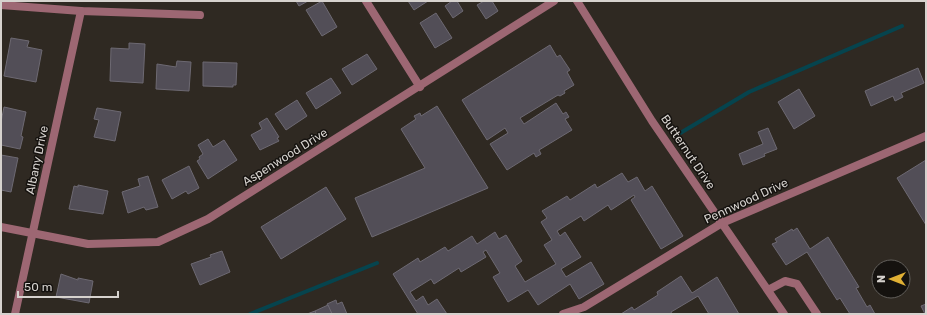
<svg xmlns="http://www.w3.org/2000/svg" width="927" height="315" font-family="Rubik,sans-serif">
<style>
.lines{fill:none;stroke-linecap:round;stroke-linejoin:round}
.stream{stroke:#06444e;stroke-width:4}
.building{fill:#524e57;stroke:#6d6972}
.service{stroke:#9d6773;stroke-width:8}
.minor{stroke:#9d6773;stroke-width:8}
.labels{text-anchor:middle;stroke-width:3;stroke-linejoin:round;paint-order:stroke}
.street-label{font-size:12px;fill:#d6d2ce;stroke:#15120f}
</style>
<rect width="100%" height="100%" fill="#2f2922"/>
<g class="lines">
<g class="stream">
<path d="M677 135 749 92 902 26"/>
<path d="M250 314 377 263"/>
</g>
</g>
<g class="building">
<path d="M296 1H308L299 6Z"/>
<path d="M322 1 337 27 322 36 306 10Z"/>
<path d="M408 1H428L414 10Z"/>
<path d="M452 1H457L463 11 453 18 445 6Z"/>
<path d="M484 1H492L498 11 486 19 477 5Z"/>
<path d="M436 13 452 38 435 48 420 23Z"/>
<path d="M11 38 29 41 27 47 42 50 36 82 4 76Z"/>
<path d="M129 43 145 44 143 83 110 81 111 48 129 49Z"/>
<path d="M550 45 557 57 560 55 570 70 567 72 574 85 564 91 565 93 560 96 558 95 520 118 524 124 556 103 563 114 566 112 569 117 565 119 572 130 539 150 541 154 536 157 534 153 507 170 490 144 508 133 505 128 487 140 462 100Z"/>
<path d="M367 54 377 69 352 85 342 69Z"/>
<path d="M177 61 191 62 189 91 156 89 157 64 176 67Z"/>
<path d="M203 62 237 63 236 85H233V87L203 86Z"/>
<path d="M918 68 924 83 901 93 903 97 895 101 893 96 871 106 865 91Z"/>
<path d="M331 78 341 93 316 109 306 93Z"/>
<path d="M799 89 815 116 794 129 778 102Z"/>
<path d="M297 100 307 116 286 130 275 114Z"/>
<path d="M437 106 488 188 372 237 355 198 425 168 401 129 416 119 414 116 420 113 421 116Z"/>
<path d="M4 107 26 112 21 136 23 137 20 149 1 145V122Z"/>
<path d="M97 108 121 112 115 141 94 137 99 120 94 119Z"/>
<path d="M267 118 279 137 277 138 279 141 260 150 251 135 262 129 259 123Z"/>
<path d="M768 128 777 149 764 154 765 156 743 165 739 154 763 144 758 132Z"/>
<path d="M208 139 213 147 224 140 237 160 208 179 197 161 200 159 199 157 203 154 198 145Z"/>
<path d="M1 155 18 158 11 192 1 190Z"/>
<path d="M926 160V225L897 178Z"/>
<path d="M189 166 199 188 188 194 186 191 172 199 162 180Z"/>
<path d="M622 173 628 182 637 177 645 191 652 186 683 236 661 249 631 200 635 197 634 195 611 210 608 205 584 221 581 216 557 231 560 236 565 232 581 257 561 269 566 277 591 262 604 284 579 299 570 284 538 305 528 290 508 302 493 277 500 273 486 250 483 252 486 257 461 272 459 268 434 284 431 279 410 292 416 301 423 296 428 305 437 299 447 314H418L393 274 418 258 420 262 445 247 448 251 472 236 477 244 495 232 499 239 506 235 522 261 515 266 525 282 556 264 544 245 552 240 541 222 547 218 542 211 567 196 570 200 595 184 597 188Z"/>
<path d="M148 176 158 207 146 210 144 207 128 213 122 192 140 186 138 179Z"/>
<path d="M78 185 108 191 103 214 69 209 74 186 78 187Z"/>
<path d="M326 187 346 219 281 259 261 227Z"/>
<path d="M797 228 810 249 828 237 859 287 856 288 867 307 870 305 875 314H850L840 298 837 300 807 252 786 265 772 244 777 242 775 239 792 229 793 231Z"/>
<path d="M222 251 230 272 200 285 191 264 211 257 210 255Z"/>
<path d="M61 274 78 280V278L93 281 89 303 56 297Z"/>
<path d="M681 276 692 293 717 277 739 314H709L698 296 671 312 672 314H621L632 307 634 310 658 295 657 292Z"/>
<path d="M336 300 337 304 342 302 347 314H332L327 304Z"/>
<path d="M926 304V314H925L921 306Z"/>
<path d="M328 305 332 314H316L315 311Z"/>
<path d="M315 311 316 314H307Z"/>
</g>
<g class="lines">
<path class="service" d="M768 290 785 281 797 284 817 314"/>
<g class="minor">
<path d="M366 1 420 87"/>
<path d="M577 1 652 121 784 314"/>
<path d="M1 5 81 11 200 15"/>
<path d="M1 227 88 244 158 242 208 219 554 1"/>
<path d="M15 314 81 11"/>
<path d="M563 314 584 307 722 223 926 136"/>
</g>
</g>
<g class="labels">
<g class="street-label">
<text transform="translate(688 152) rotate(56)" y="4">Butternut Drive</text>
<text transform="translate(285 157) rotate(-32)" y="4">Aspenwood Drive</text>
<text transform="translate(37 160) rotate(-78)" y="4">Albany Drive</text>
<text transform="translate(746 201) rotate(-25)" y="4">Pennwood Drive</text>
</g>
</g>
<rect width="927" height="315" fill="none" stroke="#d6d2ce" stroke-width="4"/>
<g transform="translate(891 279) rotate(270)"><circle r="19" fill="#15120f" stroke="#625f5b"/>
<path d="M0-3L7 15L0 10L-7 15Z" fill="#e0b034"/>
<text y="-6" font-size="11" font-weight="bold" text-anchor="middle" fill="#d6d2ce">N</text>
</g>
<path d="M18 291v6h100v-6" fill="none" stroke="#d6d2ce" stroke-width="2"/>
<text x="24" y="291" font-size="12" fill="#d6d2ce" stroke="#15120f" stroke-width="3" paint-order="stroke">50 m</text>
</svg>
